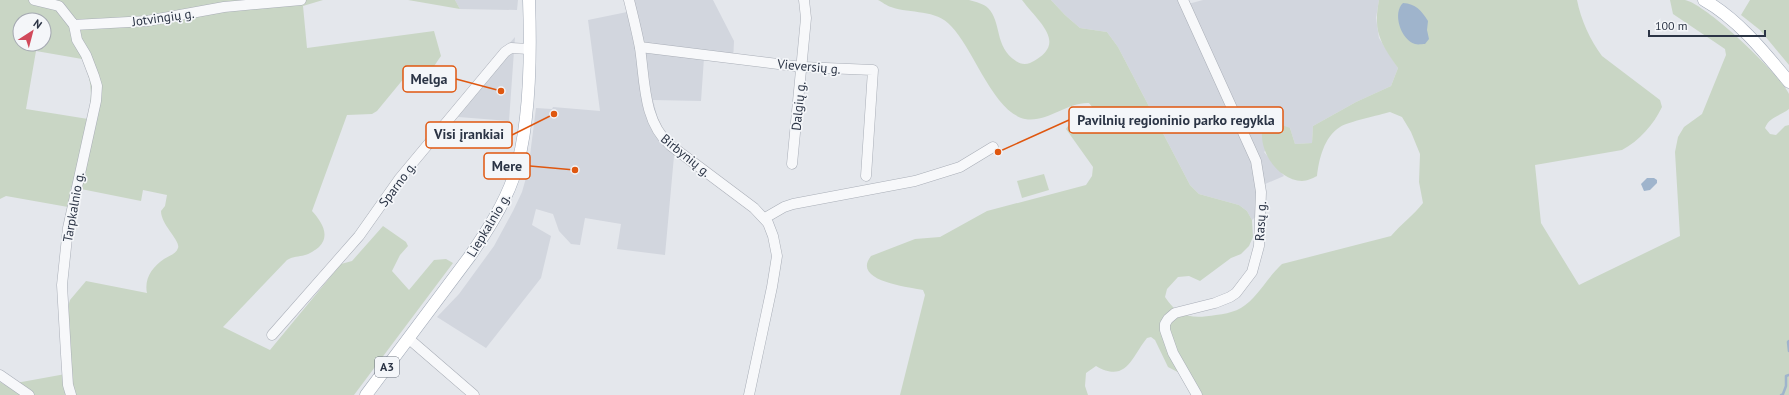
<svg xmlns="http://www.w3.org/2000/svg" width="1789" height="395" font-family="'PT Sans',sans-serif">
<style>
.built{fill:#d2d6de}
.green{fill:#c9d6c5;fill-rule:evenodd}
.water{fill:#9fb4cc}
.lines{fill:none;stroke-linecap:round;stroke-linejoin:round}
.stream{stroke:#9fb4cc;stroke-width:2.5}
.minor-casing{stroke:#a9aeb7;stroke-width:11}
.major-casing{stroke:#a3abb8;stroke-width:13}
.minor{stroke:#f7f8fa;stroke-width:10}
.major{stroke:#fff;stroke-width:12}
.labels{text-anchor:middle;stroke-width:3.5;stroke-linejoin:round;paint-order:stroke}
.shield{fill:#f4f6f9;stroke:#676e7b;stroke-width:1}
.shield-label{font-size:12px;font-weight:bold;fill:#2b3445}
.street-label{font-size:13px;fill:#2b3445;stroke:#f4f6f9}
.leader{fill:none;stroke:#df570f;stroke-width:1.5}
.callout-dot{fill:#df570f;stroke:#f4f6f9;stroke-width:1.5}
.callout{fill:#f4f6f9;stroke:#df570f;stroke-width:1.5}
.callout-label{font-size:14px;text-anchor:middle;font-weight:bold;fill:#2b3445}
</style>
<rect width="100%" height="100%" fill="#e4e7ec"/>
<g class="built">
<path d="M455 0H518L517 10 460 9Z"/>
<path d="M625 0H713L734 41 733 62 704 58 701 101 653 100 660 127 675 145 665 255 617 249 621 224 585 218 580 245 571 244 559 231 553 214 536 209 532 225 551 236 541 278 486 348 437 317 459 294 494 246 513 211 522 192 528 171 536 108 552 109 553 107 600 111 588 20 627 12Z"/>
<path d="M1051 0H1187L1188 4 1203 0H1379L1376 18 1379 38 1398 68 1391 86 1356 102 1313 126 1312 143 1295 144 1290 128 1264 152 1284 176 1265 184 1264 209 1252 220 1247 211 1239 205 1199 194 1190 185 1118 47 1107 32 1080 28 1065 15Z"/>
<path d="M515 37 509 121 446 116Z"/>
</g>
<g class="green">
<path d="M0 0H323L303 6 307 48 434 31 441 56C428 75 429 77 405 77L377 111 372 114 347 115 312 211C321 221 331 235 319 247 315 250 310 254 305 255 298 257 294 256 287 260L223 327 270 350 341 264 352 261 383 226 406 242 408 246 400 255 392 271 409 290 434 260 446 259 453 263 354 395H0V382L5 385 71 373 68 307 70 300 86 281 147 293C144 279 152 267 164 259 169 256 176 254 178 248 181 241 161 225 161 211L165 206 167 195 143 190 141 201 71 187 68 207 6 196 0 199ZM20 20H44V44H20ZM36 51 82 59C93 82 92 95 88 119L26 109Z"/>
<path d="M408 0H455L460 9Z"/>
<path d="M878 0H969C976 2 984 4 988 8 1002 22 994 47 1016 61 1020 64 1025 65 1030 63 1069 44 1040 24 1022 0H1051L1065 15 1080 28 1107 32 1118 47 1190 185 1199 194 1239 205 1247 211 1252 220 1253 237 1249 246 1241 254 1231 258 1200 281 1189 276 1178 277 1167 289 1165 297C1179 318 1192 319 1216 315 1232 313 1242 310 1254 297 1264 286 1271 274 1282 264L1391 236C1401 224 1414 215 1423 203L1419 182 1420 154 1411 132 1402 117 1390 112C1380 115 1347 122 1340 127 1324 137 1319 159 1317 176 1313 178 1307 181 1302 181 1277 180 1257 149 1263 126L1276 123 1290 128 1295 144 1312 143 1313 126 1356 102 1391 86 1398 68C1380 42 1373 32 1379 0H1577C1581 20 1590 40 1602 56L1660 100 1662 107C1654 124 1639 141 1622 150L1535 165 1541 223 1579 285 1680 236 1675 152 1678 137 1684 127 1702 114 1726 55 1725 49 1673 14 1670 0C1675 0 1681 0 1685 0 1706 4 1780 74 1789 94 1789 98 1789 104 1789 109 1780 116 1769 117 1765 128L1770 134 1776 135 1785 126 1789 125V395H1201L1191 379 1168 367 1155 340 1151 337 1147 338C1132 356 1127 384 1096 366L1086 373 1085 386 1088 395H900L925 295 923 290C909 287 851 281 871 256L915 239 940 237 987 211 1086 185 1092 176 1093 167 1066 129 1072 120 1089 115 1093 112V108L1089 103C1067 102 1047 123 1025 119 994 113 973 48 951 26 936 9 911 14 891 7 887 6 882 2 878 0Z"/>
<path d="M1750 0H1789V65L1760 30 1741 15Z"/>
<path d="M1044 174 1049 190 1022 198 1017 181Z"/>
</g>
<g class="water">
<path d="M1403 3C1416 4 1421 10 1428 21L1427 30 1429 39 1425 44C1422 44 1418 45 1415 44 1401 40 1392 13 1403 3Z"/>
<path d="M1647 178H1654L1657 180V183L1650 190 1644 191 1641 184Z"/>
</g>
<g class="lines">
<g class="stream">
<path d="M1789 341 1788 342 1789 351"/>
<path d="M1781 395 1783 394 1786 386V376L1789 375"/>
</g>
<g class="minor-casing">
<g id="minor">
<path d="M34 0 59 6 74 25 147 21 224 7 301 0"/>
<path d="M629 0C633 16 637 32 640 48 645 81 643 121 670 145L754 208 768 223 773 236 777 256 772 287 749 395"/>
<path d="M1183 0 1256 161 1261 192 1259 246 1252 272 1236 293 1230 297 1215 303 1175 313 1168 319 1165 324V330L1173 353 1197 395"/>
<path d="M640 47 802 67 873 70 866 176"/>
<path d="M792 164 806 18 804 0"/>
<path d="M765 218 784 207 793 204 915 181 960 167 993 147"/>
<path d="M272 335 359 236 400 178 505 52 511 48 529 49"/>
<path d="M408 338 474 395"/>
<path d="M0 375 29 395"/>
<path d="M71 395 68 385 66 354 62 285 68 228 96 101 97 86 94 76 86 55 77 40 74 25"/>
</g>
</g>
<g class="major-casing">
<g id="major">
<path d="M1704 0C1738 19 1765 53 1789 82"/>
<path d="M366 395 470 256C487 231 504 205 514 176 531 125 531 54 529 0"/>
</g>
</g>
<use href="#minor" class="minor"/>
<use href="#major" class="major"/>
</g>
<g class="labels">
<rect class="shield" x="375" y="357" width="24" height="20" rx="3"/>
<g class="shield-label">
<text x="387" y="371">A3</text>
</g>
<g class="street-label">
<text transform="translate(163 17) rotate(-8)" y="5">Jotvingių g.</text>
<text transform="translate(809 66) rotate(5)" y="5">Vieversių g.</text>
<text transform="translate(798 106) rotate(-84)" y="5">Dalgių g.</text>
<text transform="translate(686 155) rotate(39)" y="5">Birbynių g.</text>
<text transform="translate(397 184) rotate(-53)" y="5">Sparno g.</text>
<text transform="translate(73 207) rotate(-80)" y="5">Tarpkalnio g.</text>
<text transform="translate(1260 221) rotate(-87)" y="5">Rasų g.</text>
<text transform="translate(488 225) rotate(-59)" y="5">Liepkalnio g.</text>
</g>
</g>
<path class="leader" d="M501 91L456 79M998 152L1069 120M554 114L512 135M575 170L530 166"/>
<g class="callout-dot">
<circle cx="501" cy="91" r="4"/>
<circle cx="998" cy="152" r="4"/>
<circle cx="554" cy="114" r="4"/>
<circle cx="575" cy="170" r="4"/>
</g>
<g class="callout">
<rect x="403" y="66" width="53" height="26" rx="4"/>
<rect x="1069" y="107" width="214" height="26" rx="4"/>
<rect x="426" y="122" width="86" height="26" rx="4"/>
<rect x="484" y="153" width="46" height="26" rx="4"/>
</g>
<g class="callout-label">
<text x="429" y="84">Melga</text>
<text x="1176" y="125">Pavilnių regioninio parko regykla</text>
<text x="469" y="139">Visi įrankiai</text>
<text x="507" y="171">Mere</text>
</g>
<g transform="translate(32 32) rotate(36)"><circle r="19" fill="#f4f6f9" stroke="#a4a8b1"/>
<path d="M0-3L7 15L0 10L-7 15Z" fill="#d1495b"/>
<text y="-6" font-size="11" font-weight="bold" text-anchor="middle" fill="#2b3445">N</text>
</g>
<path d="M1649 30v6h116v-6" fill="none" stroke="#2b3445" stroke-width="2"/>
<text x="1655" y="30" font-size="12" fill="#2b3445" stroke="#f4f6f9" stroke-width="3" paint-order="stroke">100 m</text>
</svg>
